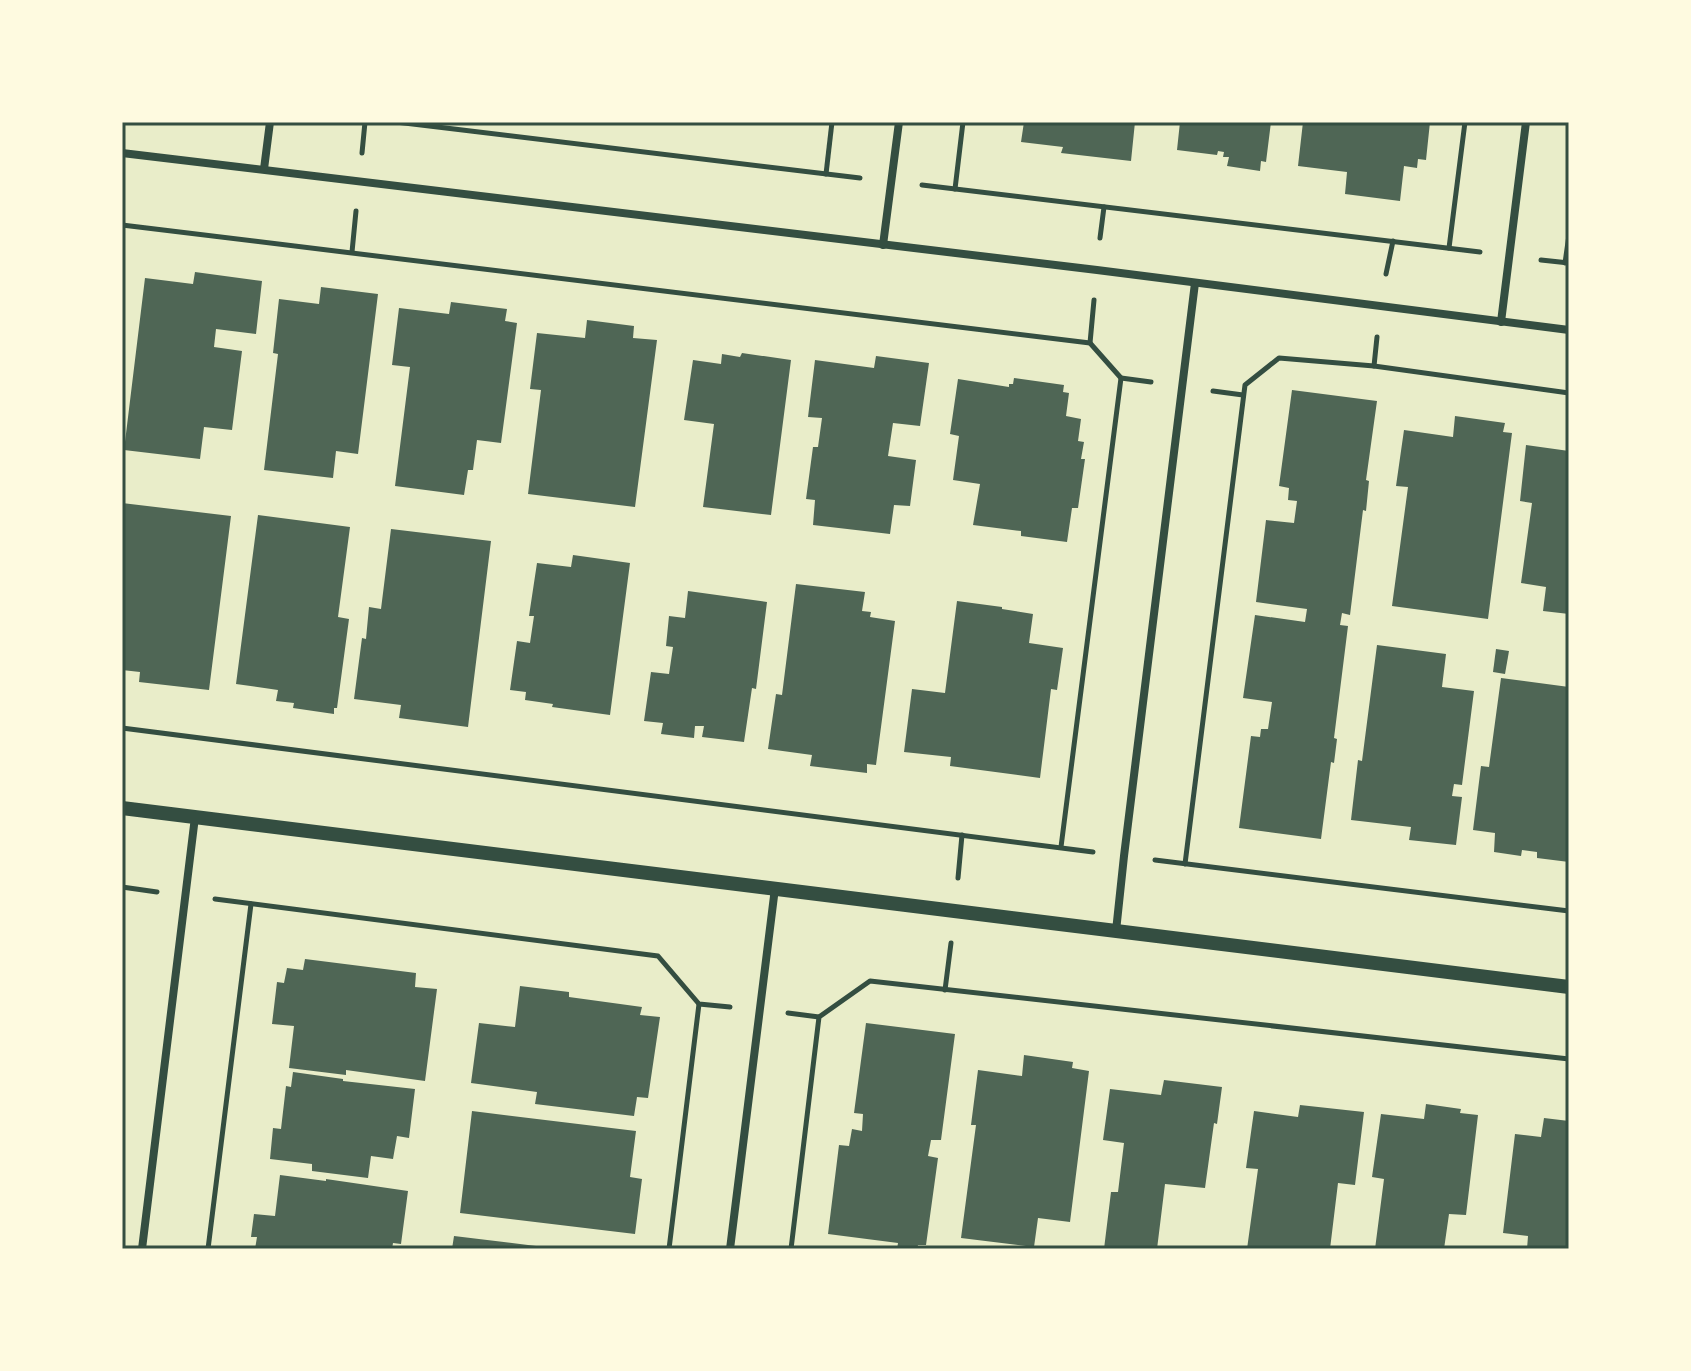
<svg xmlns="http://www.w3.org/2000/svg" width="1691" height="1371" font-family="Jost,sans-serif">
<style>
.building{fill:#4f6655}
.lines{fill:none;stroke-linecap:round;stroke-linejoin:round}
.path{stroke:#344e41;stroke-width:5}
.minor{stroke:#344e41;stroke-width:8}
.tertiary{stroke:#344e41;stroke-width:14}
.neatline{fill:none;stroke:#344e41;stroke-width:3}
</style>
<rect width="100%" height="100%" fill="#e9edc9"/>
<g class="building">
<path d="M1024 122H1135L1131 161 1061 153 1063 147 1021 142Z"/>
<path d="M1180 122H1271L1266 162 1261 161 1260 171 1227 166 1229 157H1223L1224 152 1218 151 1217 155 1177 150Z"/>
<path d="M1303 122H1430L1426 160 1418 159 1417 168 1404 166 1400 201 1345 194 1347 172 1298 166Z"/>
<path d="M195 272 262 281 256 334 216 329 214 347 242 351 232 430 204 427 200 459 124 450 145 278 193 284Z"/>
<path d="M321 287 378 294 358 454 336 451 333 478 264 470 278 354 273 353 279 299 319 304Z"/>
<path d="M451 302 507 309 505 321 517 323 501 443 477 440 473 470H468L464 495 395 486 410 367 392 365 399 308 449 314Z"/>
<path d="M587 320 634 326 633 338 657 340 635 507 528 494 541 390 530 389 537 333 585 338Z"/>
<path d="M742 353 791 360 771 515 703 507 714 424 684 420 693 360 721 364 722 354 740 357Z"/>
<path d="M876 356 929 363 920 426 893 423 888 456 916 460 910 506 894 505 890 534 813 525 815 500 806 499 813 447H818L822 418 808 417 815 360 874 368Z"/>
<path d="M1014 378 1064 385 1063 392 1069 393 1066 416 1081 419 1078 441 1084 442 1081 459H1085L1078 508H1072L1067 542 1021 536V531L973 525 980 484 953 480 959 436 950 434 958 379 1009 387V384H1013Z"/>
<path d="M1292 390 1377 401 1366 480 1369 481 1366 511 1363 510 1350 615 1342 613 1340 625 1348 626 1334 738 1337 739 1334 763 1331 762 1321 839 1239 828 1251 736 1260 737 1261 729H1268L1272 702 1243 698 1255 615 1305 622 1307 609 1256 602 1266 520 1294 523 1297 501 1288 500 1289 488 1279 486Z"/>
<path d="M1455 416 1505 423 1503 432 1512 433 1488 619 1392 606 1408 487 1396 486 1404 430 1453 437Z"/>
<path d="M1526 445 1569 451V614L1543 611 1546 587 1521 583 1532 503 1520 501Z"/>
<path d="M122 503 231 516 209 690 139 682 140 672 122 670Z"/>
<path d="M258 515 350 527 338 617 349 619 337 708H334V714L293 708 294 703 276 701 278 690 236 684Z"/>
<path d="M391 529 491 541 468 727 399 718 401 705 354 699 362 638 366 639 369 607 381 609Z"/>
<path d="M573 555 630 563 610 715 552 707 553 704 525 700 526 692 510 690 517 641 530 643 534 616H529L537 563 571 567Z"/>
<path d="M796 584 865 592 862 611 871 612 870 617 895 621 876 765 867 764V773L810 766 812 755 768 749 776 694 782 695Z"/>
<path d="M688 591 767 602 756 689 752 688 744 742 702 737 704 726H695L694 738 661 734 663 723 644 721 651 672 669 674 673 647 666 646 669 616 685 618Z"/>
<path d="M957 601 1002 607V609L1033 614 1029 643 1063 648 1057 690 1051 689 1040 778 950 766 951 757 904 752 912 689 945 693Z"/>
<path d="M1377 645 1446 654 1442 687 1474 691 1462 785 1454 784 1452 796 1462 797 1456 845 1409 840 1411 827 1351 820 1358 760 1362 761Z"/>
<path d="M1496 649 1509 651 1505 674 1493 672Z"/>
<path d="M1501 678 1569 687V862L1537 858V852L1522 850 1521 856 1494 852 1495 833 1473 830 1481 766 1489 767Z"/>
<path d="M305 959 416 973 415 987 437 989 425 1081 346 1070V1075L289 1068 294 1026 272 1024 277 982 284 983 287 968 303 970Z"/>
<path d="M520 986 569 992V997L642 1007 640 1015 660 1017 648 1098 637 1097 634 1116 535 1104 537 1092 471 1083 479 1023 515 1027Z"/>
<path d="M866 1023 955 1034 941 1140H931L928 1156 938 1158 926 1245H918L917 1249H897L898 1243 828 1234 839 1145 849 1146 852 1129 862 1131 863 1114 854 1113Z"/>
<path d="M1024 1055 1073 1062 1072 1068 1089 1071 1070 1222 1038 1218 1034 1247 961 1238 976 1125H971L978 1070 1022 1076Z"/>
<path d="M293 1072 343 1079V1081L415 1089 409 1138 397 1136 393 1159 371 1156 368 1178 312 1171V1164L270 1159 273 1128 281 1129 286 1086 291 1087Z"/>
<path d="M1164 1080 1222 1087 1217 1124 1214 1123 1205 1188 1165 1184 1157 1249H1104L1111 1192H1118L1124 1143 1103 1140 1110 1089 1161 1095Z"/>
<path d="M1426 1104 1461 1109 1460 1113 1478 1115 1466 1215 1449 1214 1444 1249 1424 1247V1249H1375L1384 1179 1372 1177 1381 1114 1424 1119Z"/>
<path d="M1300 1105 1364 1112 1355 1185 1338 1183 1330 1249H1247L1258 1169 1246 1168 1254 1111 1298 1117Z"/>
<path d="M472 1111 636 1131 630 1177 642 1179 635 1234 460 1213Z"/>
<path d="M1544 1118 1569 1121V1249H1527L1528 1236 1503 1233 1515 1134 1541 1137Z"/>
<path d="M280 1175 326 1181V1179L408 1191 401 1244 393 1243 392 1249H255L257 1237H251L254 1214 275 1216Z"/>
<path d="M454 1236 544 1247V1249H452Z"/>
</g>
<g class="lines">
<g class="path">
<path d="M396 122 860 178"/>
<path d="M362 153 365 122"/>
<path d="M826 174 832 122"/>
<path d="M922 185 1480 252"/>
<path d="M955 189 963 122"/>
<path d="M122 225 1090 343 1121 378 1061 847"/>
<path d="M1100 238 1104 207"/>
<path d="M1449 248 1465 122"/>
<path d="M352 252 356 211"/>
<path d="M1541 260 1569 263"/>
<path d="M1565 263 1569 235"/>
<path d="M1386 274 1393 241"/>
<path d="M1090 343 1094 300"/>
<path d="M1374 366 1377 337"/>
<path d="M1121 378 1151 382"/>
<path d="M1213 391 1243 395"/>
<path d="M122 728 1093 852"/>
<path d="M1155 860 1569 911"/>
<path d="M1185 864 1245 385 1279 358 1374 366 1569 393"/>
<path d="M958 878 962 835"/>
<path d="M122 887 157 892"/>
<path d="M215 899 658 956 699 1004 730 1007"/>
<path d="M945 990 951 943"/>
<path d="M788 1013 819 1017"/>
<path d="M208 1249 251 904"/>
<path d="M669 1249 699 1004"/>
<path d="M791 1249 819 1017 870 981 1569 1059"/>
</g>
<g class="minor">
<path d="M122 153 1097 270 1569 330"/>
<path d="M264 169 270 122"/>
<path d="M883 245 899 122"/>
<path d="M1501 322 1526 122"/>
<path d="M1116 931 1124 856 1195 283"/>
<path d="M142 1249 195 817"/>
<path d="M730 1249 775 888"/>
</g>
<path class="tertiary" d="M122 808 1569 987"/>
</g>
<rect width="1691" height="1371" fill="none" stroke="#fefae0" stroke-width="248"/>
<rect x="124" y="124" width="1443" height="1123" class="neatline"/>
</svg>
